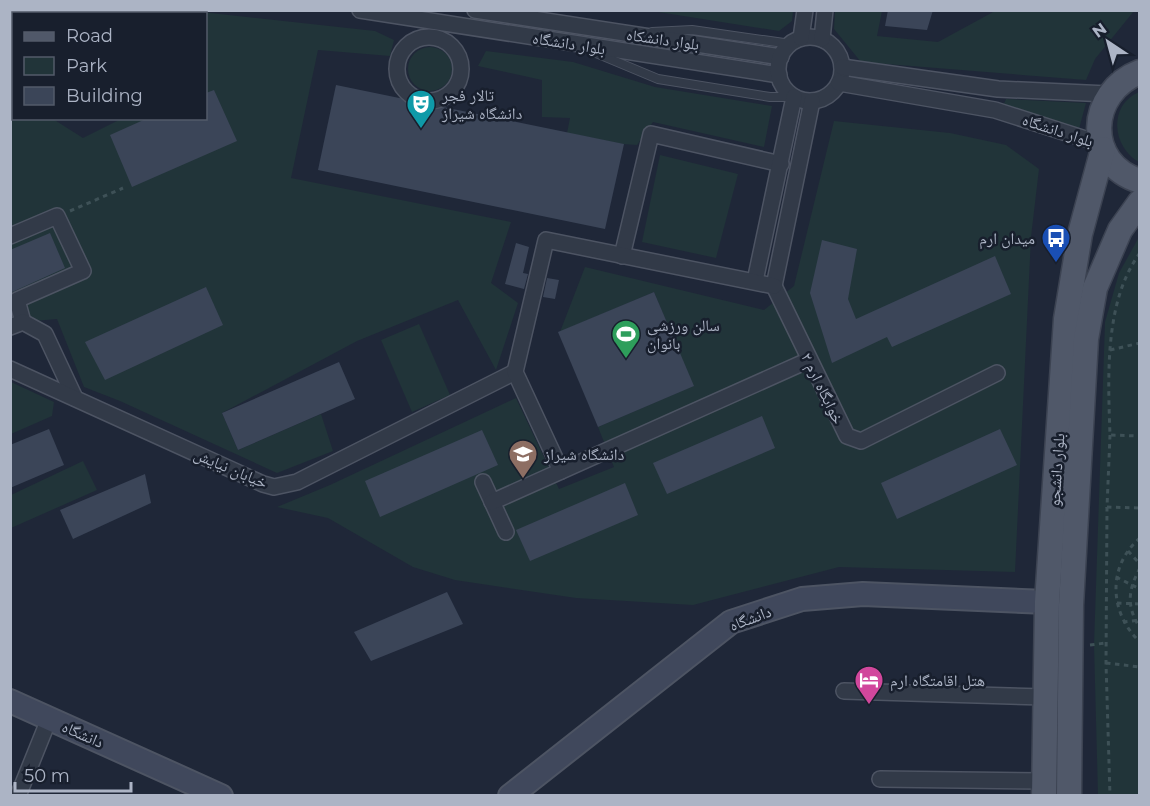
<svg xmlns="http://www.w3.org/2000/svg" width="1150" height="806" font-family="Montserrat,'Noto Naskh Arabic',sans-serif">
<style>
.green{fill:#213439}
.building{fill:#3b4558}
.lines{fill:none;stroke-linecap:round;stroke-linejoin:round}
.lane-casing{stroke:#4d5463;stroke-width:10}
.street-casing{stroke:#4d5463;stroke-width:18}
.secondary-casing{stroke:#4d5463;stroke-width:26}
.primary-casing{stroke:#3c4352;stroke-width:27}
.path{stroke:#3e5157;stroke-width:3;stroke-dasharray:4.5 4.5;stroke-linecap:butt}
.lane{stroke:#323a48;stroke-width:8}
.street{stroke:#323a48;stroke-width:15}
.secondary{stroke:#40485c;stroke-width:22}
.primary{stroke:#505869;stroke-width:24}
.labels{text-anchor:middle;stroke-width:5;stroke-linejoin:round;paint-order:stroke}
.street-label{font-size:16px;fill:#acb4c5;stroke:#181f2d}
.poi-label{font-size:16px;fill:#acb4c5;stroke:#181f2d;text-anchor:start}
</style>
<rect width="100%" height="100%" fill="#1f2738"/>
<g class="green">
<path d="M11 11H78L73 13 14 14V118L53 119 83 138 121 119 206 118V14L199 13 201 12 375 31 394 40 390 56 318 50 291 178 511 222 491 283 518 303 496 370 458 300 357 341 222 413 238 450 321 414 333 451 277 473 120 401 84 387 57 319 11 323Z"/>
<path d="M652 11H793L792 21 779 31Z"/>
<path d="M835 11H882L877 36 938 42 995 11H1134L1095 59 1086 80 861 62 834 29Z"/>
<circle cx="430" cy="69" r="22"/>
<path d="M486 51 573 62 655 87 772 106 764 147 653 122 637 145 623 144 567 133 570 118 542 117V80L478 66Z"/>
<path d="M1139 92V91V162C1112 147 1108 105 1139 92Z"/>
<path d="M1006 99 1086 103 1079 129 1003 106Z"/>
<path d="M834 121 950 133 1006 145 1039 169 1031 237 1015 572 839 567 693 605 576 598 455 580 413 567 328 518 277 507 330 485 516 398 559 489 614 467 598 427 693 386 654 292 560 332 585 267 764 310 794 286Z"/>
<path d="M660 155 738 174 716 258 642 242Z"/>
<path d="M1139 237V795H1098L1094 645 1105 322 1119 273Z"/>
<path d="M419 324 450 395 412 412 381 340Z"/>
<path d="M11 382 54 402 52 416 11 434Z"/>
<path d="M83 461 97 490 11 528V495Z"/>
</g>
<g class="building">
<path d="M888 10H933L927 30 885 26Z"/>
<path d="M336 85 624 144 605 229 318 170Z"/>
<path d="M214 90 237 141 132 187 110 135 148 118H206V93Z"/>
<path d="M50 233 65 268 10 293V250Z"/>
<path d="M822 240 857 249 848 299 856 319 995 256 1011 294 892 347 887 337 832 363 810 293Z"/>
<path d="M516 243 529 247 523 273 528 274 524 289 505 284Z"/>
<path d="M547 278 559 280 555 299 543 297Z"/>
<path d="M206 287 223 325 105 380 85 342Z"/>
<path d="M654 292 694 386 598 427 558 332Z"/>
<path d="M339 362 355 399 238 450 222 413Z"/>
<path d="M762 416 775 448 667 494 653 463Z"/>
<path d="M49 429 64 465 10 488V445Z"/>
<path d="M1000 429 1017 465 897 519 881 483Z"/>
<path d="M482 430 498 465 380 517 365 481Z"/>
<path d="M145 474 151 503 73 539 60 510Z"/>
<path d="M625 483 638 515 530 561 516 530Z"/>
<path d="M447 592 463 624 371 661 354 632Z"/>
</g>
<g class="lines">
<g class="lane-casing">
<g id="lane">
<path d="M652 32 692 30 791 44"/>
<path d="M591 51 658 79 770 97H794"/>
</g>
</g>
<g class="street-casing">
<g id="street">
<path d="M360 10 779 75"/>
<path d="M475 10 781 57"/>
<circle cx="429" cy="69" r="32"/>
<circle cx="810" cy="69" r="32"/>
<path d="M801 38 805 10"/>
<path d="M822 39 825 10"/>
<path d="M842 67 998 89 1108 94"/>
<path d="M839 83 995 110 1101 144"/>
<path d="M10 236 57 216 83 271 17 300 23 322"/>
<path d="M622 256 651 134 781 164"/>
<path d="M755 281 794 97"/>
<path d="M774 286 847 436 861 441 997 373"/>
<path d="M774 286 812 101"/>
<path d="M10 327 23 322 45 334 75 398"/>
<path d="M10 369 263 484 274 487 297 482 515 372"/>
<path d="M561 471 515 372 546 240 774 286"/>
<path d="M483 482 506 532"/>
<path d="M492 502 809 360"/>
<path d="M844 691 1045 697"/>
<path d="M880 779 1043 781"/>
<path d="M18 796 49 719"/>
</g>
</g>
<g class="secondary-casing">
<g id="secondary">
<path d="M10 701 221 796"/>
<path d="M510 796 731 622 802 599 863 594 1047 602"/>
</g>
</g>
<g class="primary-casing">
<g id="primary">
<path d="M1140 72C1087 92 1084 164 1140 181"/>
<path d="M1044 796 1047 602 1066 319 1080 234 1103 149"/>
<path d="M1069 796 1071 605 1086 339 1095 288 1120 230 1140 202"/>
</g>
</g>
<g class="path">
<path d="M70 211 123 188"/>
<path d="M1140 253C1104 301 1108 378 1110 435L1140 436"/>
<path d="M1110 350 1140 343"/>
<path d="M1110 435 1107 507 1140 508"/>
<path d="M1107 507 1106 663 1110 796"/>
<path d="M1140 538C1107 566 1109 613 1140 642"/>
<path d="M1128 551 1140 564"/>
<path d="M1140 568C1128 590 1126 606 1140 628"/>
<path d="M1116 577 1140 589"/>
<path d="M1117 603 1140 604"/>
<path d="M1123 622 1140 620"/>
<path d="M1090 645 1106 643"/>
<path d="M1106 663 1140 667"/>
</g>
<use href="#lane" class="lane"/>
<use href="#street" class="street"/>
<use href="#secondary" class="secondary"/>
<use href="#primary" class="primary"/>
</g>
<defs>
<g id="theatre-pin" transform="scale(1.5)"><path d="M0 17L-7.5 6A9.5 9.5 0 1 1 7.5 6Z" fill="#0f9aa8" stroke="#181f2d"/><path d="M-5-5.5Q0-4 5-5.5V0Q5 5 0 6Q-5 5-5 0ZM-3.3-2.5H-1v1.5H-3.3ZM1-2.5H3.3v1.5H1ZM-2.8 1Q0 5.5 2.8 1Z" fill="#fff"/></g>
<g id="bus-pin" transform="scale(1.5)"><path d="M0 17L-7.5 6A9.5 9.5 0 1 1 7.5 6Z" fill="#1a4fb4" stroke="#181f2d"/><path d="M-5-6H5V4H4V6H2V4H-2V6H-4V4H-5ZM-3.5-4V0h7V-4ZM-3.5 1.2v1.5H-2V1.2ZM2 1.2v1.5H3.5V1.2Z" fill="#fff"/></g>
<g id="stadium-pin" transform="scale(1.5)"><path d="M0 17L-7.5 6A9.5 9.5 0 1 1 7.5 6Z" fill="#2e9e5b" stroke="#181f2d"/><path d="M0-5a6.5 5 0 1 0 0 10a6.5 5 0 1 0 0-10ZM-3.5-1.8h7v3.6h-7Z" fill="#fff"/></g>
<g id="university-pin" transform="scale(1.5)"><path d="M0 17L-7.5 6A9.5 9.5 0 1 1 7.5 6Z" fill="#8d6e63" stroke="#181f2d"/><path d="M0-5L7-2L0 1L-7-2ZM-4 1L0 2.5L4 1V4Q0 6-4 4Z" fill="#fff"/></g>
<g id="hotel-pin" transform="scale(1.5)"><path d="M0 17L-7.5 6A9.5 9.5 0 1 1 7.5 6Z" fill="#d1479c" stroke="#181f2d"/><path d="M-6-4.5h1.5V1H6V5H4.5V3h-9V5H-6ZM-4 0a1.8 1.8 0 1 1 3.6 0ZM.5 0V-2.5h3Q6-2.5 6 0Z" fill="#fff"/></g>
</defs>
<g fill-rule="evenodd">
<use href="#theatre-pin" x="421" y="104"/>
<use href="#bus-pin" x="1056" y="238"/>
<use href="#stadium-pin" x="626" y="334"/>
<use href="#university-pin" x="523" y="454"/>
<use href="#hotel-pin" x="869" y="680"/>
</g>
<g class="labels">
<g class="street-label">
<text transform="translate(663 39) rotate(8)" y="6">بلوار دانشکاه</text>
<text transform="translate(569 43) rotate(9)" y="6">بلوار دانشگاه</text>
<text transform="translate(1058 130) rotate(18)" y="6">بلوار دانشگاه</text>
<text transform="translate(823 388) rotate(64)" y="6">خوابگاه ارم ۲</text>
<text transform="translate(231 468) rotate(23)" y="6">خیابان نیایش</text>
<text transform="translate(1056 470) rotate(-86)" y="6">بلوار دانشجو</text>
<text transform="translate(750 618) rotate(-21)" y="6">دانشگاه</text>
<text transform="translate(83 734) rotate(24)" y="6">دانشگاه</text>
</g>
<g class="poi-label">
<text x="442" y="101">تالار فجر<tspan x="442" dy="18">دانشگاه شیراز</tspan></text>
<text x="1035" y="244" text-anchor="end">میدان ارم</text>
<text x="647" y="331">سالن ورزشی<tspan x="647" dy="18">بانوان</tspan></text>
<text x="544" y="460">دانشگاه شیراز</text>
<text x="890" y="686">هتل اقامتگاه ارم</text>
</g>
</g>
<rect width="1150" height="806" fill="none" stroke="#acb4c5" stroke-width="24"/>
<rect x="12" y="12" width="195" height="108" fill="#181f2d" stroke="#535b6a" stroke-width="1.5"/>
<rect x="24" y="32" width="30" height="9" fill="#505869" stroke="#535b6a" stroke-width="1.5"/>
<text x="66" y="42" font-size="18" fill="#acb4c5">Road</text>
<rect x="24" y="57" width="30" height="18" fill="#213439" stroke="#535b6a" stroke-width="1.5"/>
<text x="66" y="72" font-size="18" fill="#acb4c5">Park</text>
<rect x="24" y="87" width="30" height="18" fill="#3b4558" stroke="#535b6a" stroke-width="1.5"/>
<text x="66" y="102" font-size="18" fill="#acb4c5">Building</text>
<g transform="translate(1108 42) rotate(324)" stroke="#181f2d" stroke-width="4.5" paint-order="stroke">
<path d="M0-4.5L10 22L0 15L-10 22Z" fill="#acb4c5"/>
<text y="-9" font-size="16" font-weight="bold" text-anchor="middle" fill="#acb4c5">N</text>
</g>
<path d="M15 782v9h116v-9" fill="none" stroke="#acb4c5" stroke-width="3"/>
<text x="24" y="782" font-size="18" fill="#acb4c5" stroke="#181f2d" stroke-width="4.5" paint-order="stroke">50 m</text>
</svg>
